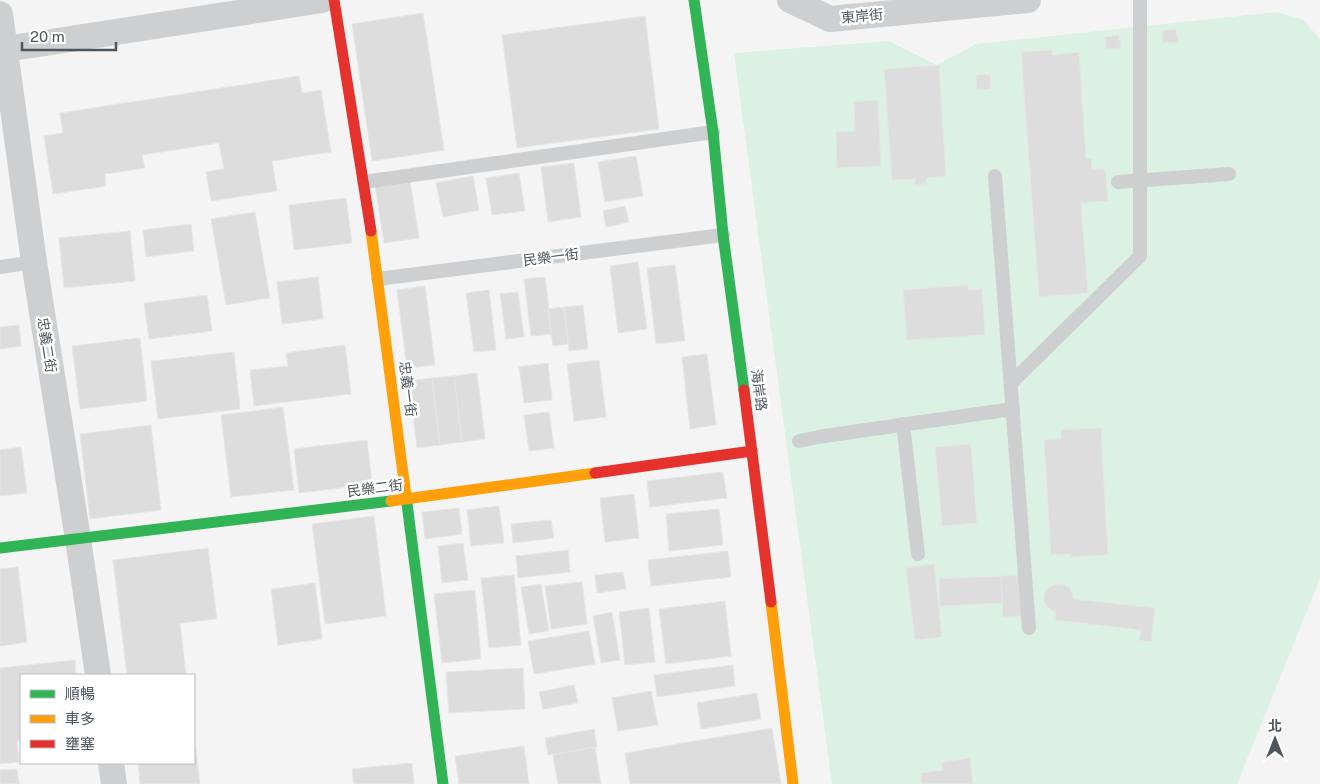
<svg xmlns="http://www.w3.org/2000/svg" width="1320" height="784" font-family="'Public Sans','Noto Sans TC',sans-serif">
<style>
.green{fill:#dbf1e3}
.building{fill:#ddddde;stroke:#e5e6e6}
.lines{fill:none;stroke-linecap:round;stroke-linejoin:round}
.lane{stroke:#cecfd1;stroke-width:14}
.street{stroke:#cecfd1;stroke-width:26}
.fast{stroke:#30b455;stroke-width:11}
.slow{stroke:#ff9f0a;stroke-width:11}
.jam{stroke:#e5322d;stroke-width:11}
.labels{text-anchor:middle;stroke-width:5;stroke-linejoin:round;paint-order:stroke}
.street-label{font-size:14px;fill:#4b565f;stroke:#fff}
</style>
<rect width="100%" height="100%" fill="#f4f4f4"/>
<path class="green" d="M1277 12 1303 20 1319 38 1320 42V579L1237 784H832L734 53 889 41 937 65 976 44Z"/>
<g class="building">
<path d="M423 13 444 150 372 161 352 24Z"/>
<path d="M645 16 659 129 517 148 502 35Z"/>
<path d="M1176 29 1178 42 1163 43 1162 31Z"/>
<path d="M1119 35 1121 48 1106 49 1105 37Z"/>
<path d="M1052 50V55L1079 52 1086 159 1091 158 1092 170 1105 169 1108 201 1081 203 1088 293 1039 297 1021 52Z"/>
<path d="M939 65 946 176 926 178 927 184 915 185V179L892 180 884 69Z"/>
<path d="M990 74 991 89 977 90 976 75Z"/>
<path d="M299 76 302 93 321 90 331 152 272 161 277 191 211 201 206 172 224 169 219 143 142 155 145 168 105 174 106 186 53 194 44 136 63 133 60 113Z"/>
<path d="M878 100 881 166 837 168 836 132 855 131 854 102Z"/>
<path d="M636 156 643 196 605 202 598 162Z"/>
<path d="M574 163 581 217 548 222 541 167Z"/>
<path d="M519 173 525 211 492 215 486 178Z"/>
<path d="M473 176 479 210 443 217 436 183Z"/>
<path d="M410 180 419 238 384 243 375 185Z"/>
<path d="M346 198 352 243 294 250 289 205Z"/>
<path d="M625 206 629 222 606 227 603 211Z"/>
<path d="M255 212 270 298 226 305 211 219Z"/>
<path d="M191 224 194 251 146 257 143 230Z"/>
<path d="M130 231 135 281 64 288 59 238Z"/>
<path d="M638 262 647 329 618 333 610 266Z"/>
<path d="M675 265 685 341 656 344 647 268Z"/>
<path d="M318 277 323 319 282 324 277 282Z"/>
<path d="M545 277 552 334 531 336 524 279Z"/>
<path d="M968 285 969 290 982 289 985 335 907 340 903 290Z"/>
<path d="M425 286 435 365 407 368 397 290Z"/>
<path d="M489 290 496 350 474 352 466 293Z"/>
<path d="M518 292 524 337 506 339 500 294Z"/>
<path d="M207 295 212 331 149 339 144 303Z"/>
<path d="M583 305 588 349 569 351 564 307Z"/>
<path d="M564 307 568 344 553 346 548 309Z"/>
<path d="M19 325 21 346 0 349V327Z"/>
<path d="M140 338 147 401 80 409 72 346Z"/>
<path d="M345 345 351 394 254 406 250 370 288 366 286 353Z"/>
<path d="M234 352 240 409 158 419 151 361Z"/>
<path d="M707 354 716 425 690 429 682 357Z"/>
<path d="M599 360 606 417 574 421 567 364Z"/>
<path d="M548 363 552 400 524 403 519 367Z"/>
<path d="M477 373 485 439 462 442 454 376Z"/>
<path d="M454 376 462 442 440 445 432 378Z"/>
<path d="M432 378 440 445 417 448 409 381Z"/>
<path d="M283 407 294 490 231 497 221 415Z"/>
<path d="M549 412 554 448 529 451 524 415Z"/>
<path d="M151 425 161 510 90 519 80 434Z"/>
<path d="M1101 428 1108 555 1070 557V554L1051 555 1044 440 1061 439V430Z"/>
<path d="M367 440 372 484 299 493 294 449Z"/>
<path d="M971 444 977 523 942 526 935 447Z"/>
<path d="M21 447 27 493 0 496V450Z"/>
<path d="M723 472 727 498 650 507 647 481Z"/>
<path d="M634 494 639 538 605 542 600 498Z"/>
<path d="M499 506 504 543 471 546 467 510Z"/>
<path d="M459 508 462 534 425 539 422 512Z"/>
<path d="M719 509 723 545 669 551 666 514Z"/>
<path d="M374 516 386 616 325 624 312 524Z"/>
<path d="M551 520 554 538 513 543 511 524Z"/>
<path d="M463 543 468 580 442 583 438 546Z"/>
<path d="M208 548 217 619 180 623 186 675H127L113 560Z"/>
<path d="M568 550 570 572 518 578 516 556Z"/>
<path d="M728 551 731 577 651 586 648 560Z"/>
<path d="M934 564 942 637 915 640 906 568Z"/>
<path d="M18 567 27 642 0 646V569Z"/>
<path d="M623 572 626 589 597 593 595 575Z"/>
<path d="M514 575 521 645 489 648 481 578Z"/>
<path d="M1023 575 1024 616 1003 617 1001 576Z"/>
<path d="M1001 576 1002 603 940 606 939 579Z"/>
<path d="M582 582 587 624 551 629 545 586Z"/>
<path d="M315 583 322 639 278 645 271 589Z"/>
<path d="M541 584 549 631 529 634 521 587Z"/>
<path d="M1056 584H1063L1070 588 1073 595V599L1155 608 1151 642 1139 640 1141 630 1055 620 1056 612 1048 608 1044 601 1045 593 1049 587Z"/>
<path d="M475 590 481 659 442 663 434 594Z"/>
<path d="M725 601 731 656 666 664 659 609Z"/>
<path d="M649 608 655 662 625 665 619 612Z"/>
<path d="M612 612 620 660 601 663 593 616Z"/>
<path d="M589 631 595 664 534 674 528 641Z"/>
<path d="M75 660 76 675H21V740L17 741 19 762 0 764V668Z"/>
<path d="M733 665 735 686 657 697 654 675Z"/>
<path d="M523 668 525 709 449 713 446 672Z"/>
<path d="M574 685 578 703 543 709 539 692Z"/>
<path d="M651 691 658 725 618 731 612 698Z"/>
<path d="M757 693 761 719 701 729 697 703Z"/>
<path d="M772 728 781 784H630L625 753Z"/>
<path d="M594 729 597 747 548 755 545 738Z"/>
<path d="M194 733 200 784H140L138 763H194Z"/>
<path d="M524 746 529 784H459L455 756Z"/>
<path d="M595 747 601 784H558L553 755Z"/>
<path d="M970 758 973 784H922L920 773 943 770 942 762Z"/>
<path d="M412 763 414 784H354L352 769Z"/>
<path d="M17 769 19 784H0V770Z"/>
</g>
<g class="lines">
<g class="lane">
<path d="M995 176 1029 628"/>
<path d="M364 182 713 132"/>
<path d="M1118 182 1229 174"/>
<path d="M0 267 34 262"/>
<path d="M378 279 723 235"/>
<path d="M1011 383 1140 256V0"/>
<path d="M903 424 918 554"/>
<path d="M799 441 824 436 1013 409"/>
</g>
<g class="street">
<path d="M790 0 830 19 1028 0"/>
<path d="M0 14 34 262 78 539 98 675"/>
<path d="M0 50 322 0"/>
<path d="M111 763 114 784"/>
</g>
<g class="fast">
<path d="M694 0 713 132 723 235 744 390"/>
<path d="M406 496 443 784"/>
<path d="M0 548 391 501"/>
</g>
<g class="slow">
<path d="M371 231 406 496"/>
<path d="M391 501 595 473"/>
<path d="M771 602 793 784"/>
</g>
<g class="jam">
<path d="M334 0 371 231"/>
<path d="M744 390 771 602"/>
<path d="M595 473 752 451"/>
</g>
</g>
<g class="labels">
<g class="street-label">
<text transform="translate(862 16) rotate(-5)" y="5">東岸街</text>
<text transform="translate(551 257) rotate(-7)" y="5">民樂一街</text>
<text transform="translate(47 345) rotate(81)" y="5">忠義二街</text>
<text transform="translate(408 389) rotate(83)" y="5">忠義一街</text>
<text transform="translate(759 390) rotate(82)" y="5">海岸路</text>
<text transform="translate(375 488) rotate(-7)" y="5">民樂二街</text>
</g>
</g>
<rect x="20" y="674" width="175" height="90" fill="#ffffff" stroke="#b7bbbf"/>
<rect x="30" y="690" width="25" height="8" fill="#30b455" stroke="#b7bbbf"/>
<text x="65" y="699" font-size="15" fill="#4b565f">順暢</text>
<rect x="30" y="715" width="25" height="8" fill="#ff9f0a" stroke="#b7bbbf"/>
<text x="65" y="724" font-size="15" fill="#4b565f">車多</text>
<rect x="30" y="740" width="25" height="8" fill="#e5322d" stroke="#b7bbbf"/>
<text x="65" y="749" font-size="15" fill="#4b565f">壅塞</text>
<g transform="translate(1275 739)" stroke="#ffffff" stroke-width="4" paint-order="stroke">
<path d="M0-4L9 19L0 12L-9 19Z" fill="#4b565f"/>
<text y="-8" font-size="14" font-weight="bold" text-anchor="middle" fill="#4b565f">北</text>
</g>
<path d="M22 42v8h94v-8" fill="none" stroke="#4b565f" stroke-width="2.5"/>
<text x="30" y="42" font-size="15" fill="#4b565f" stroke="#ffffff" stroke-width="4" paint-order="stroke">20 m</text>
</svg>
